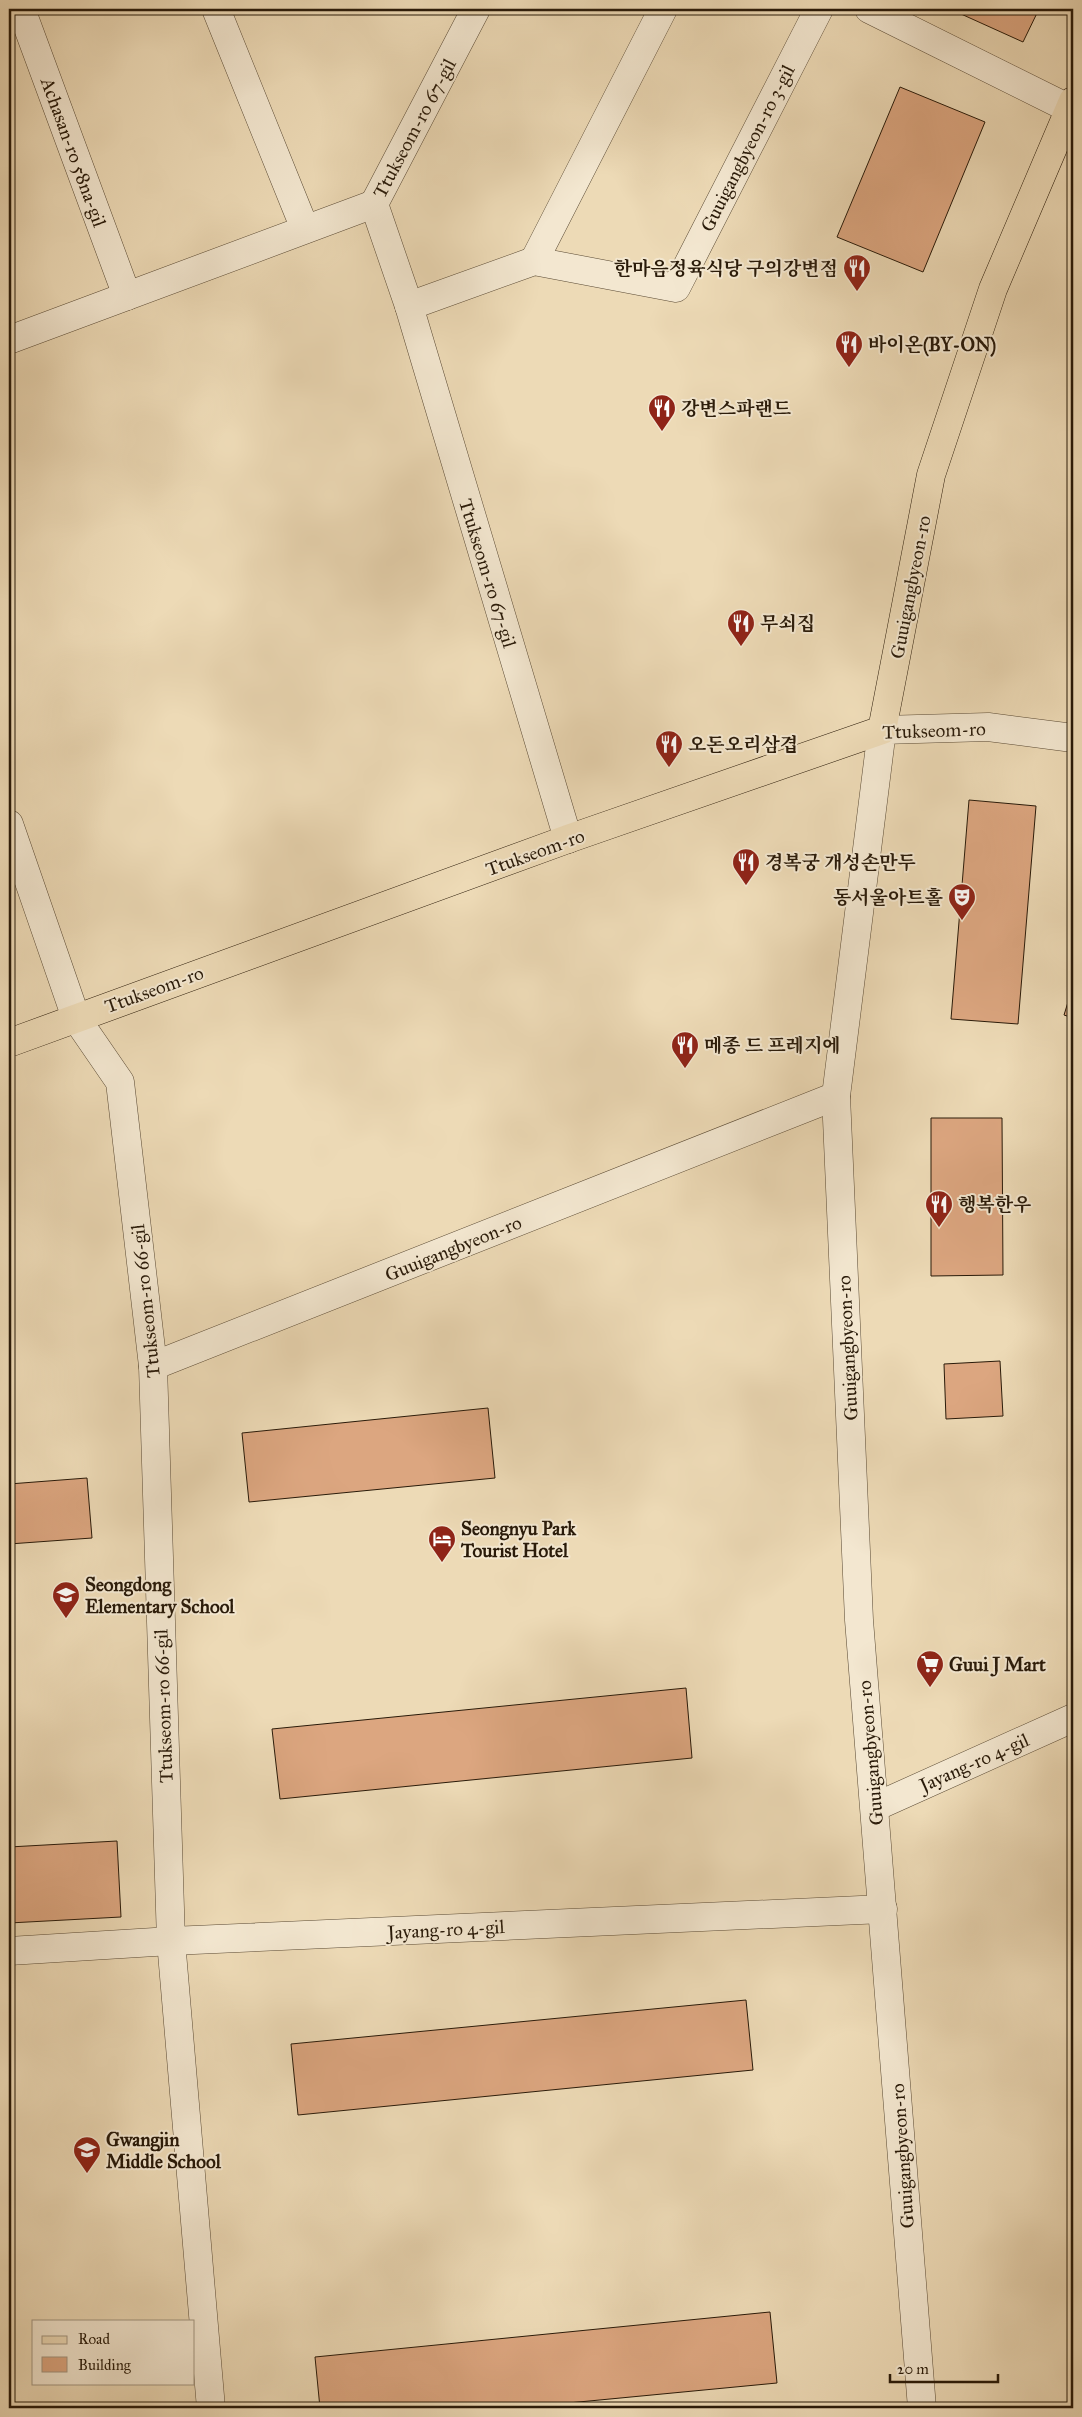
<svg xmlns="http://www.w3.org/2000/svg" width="1082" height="2417" font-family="'IM FELL Great Primer','Noto Serif KR',serif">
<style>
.building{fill:#dca680;stroke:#291a09}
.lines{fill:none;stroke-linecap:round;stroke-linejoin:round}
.minor-casing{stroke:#5a4a34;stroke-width:29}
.major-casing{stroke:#291a09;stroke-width:29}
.minor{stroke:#f3e7d0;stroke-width:28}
.major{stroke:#eddab6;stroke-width:28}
.labels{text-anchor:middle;stroke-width:4;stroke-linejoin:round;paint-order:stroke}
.street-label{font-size:19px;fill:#291a09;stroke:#f3e7d0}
.poi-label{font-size:19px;font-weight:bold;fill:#291a09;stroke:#f3e7d0;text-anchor:start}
</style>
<rect width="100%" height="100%" fill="#eddab6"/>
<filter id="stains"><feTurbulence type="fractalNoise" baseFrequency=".004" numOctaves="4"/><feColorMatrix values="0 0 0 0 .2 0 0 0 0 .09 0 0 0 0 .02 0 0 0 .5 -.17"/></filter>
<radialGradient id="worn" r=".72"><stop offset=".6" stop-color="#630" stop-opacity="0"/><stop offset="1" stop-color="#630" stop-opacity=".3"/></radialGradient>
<g class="building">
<path d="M950 9H1039L1023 42Z"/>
<path d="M900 87 985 122 923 272 837 237Z"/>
<path d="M969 800 1036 806 1018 1024 951 1019Z"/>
<path d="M1073 986V1018L1064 1015Z"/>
<path d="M931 1118H1002L1003 1275 931 1276Z"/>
<path d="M1000 1361 1003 1416 946 1419 944 1364Z"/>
<path d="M488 1408 495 1478 249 1502 242 1433Z"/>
<path d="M87 1478 92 1538 9 1544V1484Z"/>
<path d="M686 1688 692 1758 280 1799 272 1729Z"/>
<path d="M117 1841 121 1917 9 1923V1847Z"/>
<path d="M746 2000 753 2070 298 2115 291 2044Z"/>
<path d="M770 2312 777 2383 516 2408H320L315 2357Z"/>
</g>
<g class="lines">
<g class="minor-casing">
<g id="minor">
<path d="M21 9 127 296"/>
<path d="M216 9 305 229"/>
<path d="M476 9 374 204 409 306 568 839"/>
<path d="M869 9 1070 109"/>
<path d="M534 261 663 9"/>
<path d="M409 306 534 261 676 288 819 9"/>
<path d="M9 340 374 204"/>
<path d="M9 824 76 1018 120 1082 153 1366 171 1941 211 2408"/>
<path d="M153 1366 836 1096"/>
<path d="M875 1807 1073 1718"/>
<path d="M9 1951 171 1941 883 1909"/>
<path d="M922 2408 859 1620 836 1096 882 730 988 727 1073 738"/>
</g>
</g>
<g class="major-casing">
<path id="major" d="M9 1043 568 839 882 730 931 475 993 289 1073 101"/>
</g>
<use href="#minor" class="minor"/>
<use href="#major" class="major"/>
</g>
<defs>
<g id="restaurant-pin" transform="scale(1.4375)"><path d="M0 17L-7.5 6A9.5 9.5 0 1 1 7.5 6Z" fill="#8f2418" stroke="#f3e7d0"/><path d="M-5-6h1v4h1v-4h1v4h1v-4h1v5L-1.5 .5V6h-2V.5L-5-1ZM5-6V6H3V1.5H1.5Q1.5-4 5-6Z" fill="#fff"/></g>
<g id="theatre-pin" transform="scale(1.4375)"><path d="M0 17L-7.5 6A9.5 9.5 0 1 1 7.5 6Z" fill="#8f2418" stroke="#f3e7d0"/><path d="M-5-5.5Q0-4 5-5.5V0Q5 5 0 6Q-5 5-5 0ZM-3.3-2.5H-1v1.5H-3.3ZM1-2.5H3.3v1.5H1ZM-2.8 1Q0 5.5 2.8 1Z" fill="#fff"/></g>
<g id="hotel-pin" transform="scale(1.4375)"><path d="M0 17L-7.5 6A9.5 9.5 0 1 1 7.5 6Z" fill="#8f2418" stroke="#f3e7d0"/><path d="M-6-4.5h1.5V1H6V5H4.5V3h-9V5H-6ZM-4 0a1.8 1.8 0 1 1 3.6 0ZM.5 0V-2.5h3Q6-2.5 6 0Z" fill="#fff"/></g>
<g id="school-pin" transform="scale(1.4375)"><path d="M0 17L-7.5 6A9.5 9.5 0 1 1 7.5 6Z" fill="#8f2418" stroke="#f3e7d0"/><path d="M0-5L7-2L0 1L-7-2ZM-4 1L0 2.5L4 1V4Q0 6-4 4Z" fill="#fff"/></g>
<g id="supermarket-pin" transform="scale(1.4375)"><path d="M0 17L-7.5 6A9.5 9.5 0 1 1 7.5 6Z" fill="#8f2418" stroke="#f3e7d0"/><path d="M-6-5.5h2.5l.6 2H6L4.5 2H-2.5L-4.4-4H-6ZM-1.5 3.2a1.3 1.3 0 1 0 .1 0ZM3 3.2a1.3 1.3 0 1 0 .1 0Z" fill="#fff"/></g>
</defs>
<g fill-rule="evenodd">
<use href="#restaurant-pin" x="857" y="268"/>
<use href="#restaurant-pin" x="849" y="344"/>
<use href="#restaurant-pin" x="662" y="408"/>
<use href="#restaurant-pin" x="741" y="623"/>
<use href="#restaurant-pin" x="669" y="744"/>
<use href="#restaurant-pin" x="746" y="862"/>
<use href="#theatre-pin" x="962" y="897"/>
<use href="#restaurant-pin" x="685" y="1045"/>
<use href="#restaurant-pin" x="939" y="1204"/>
<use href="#hotel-pin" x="442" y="1539"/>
<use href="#school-pin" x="66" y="1595"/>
<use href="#supermarket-pin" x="930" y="1664"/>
<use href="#school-pin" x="87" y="2150"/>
</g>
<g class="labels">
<g class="street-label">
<text transform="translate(414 128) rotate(-62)" y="7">Ttukseom-ro 67-gil</text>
<text transform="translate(747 148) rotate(-63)" y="7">Guuigangbyeon-ro 3-gil</text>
<text transform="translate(74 152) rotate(70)" y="7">Achasan-ro 58na-gil</text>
<text transform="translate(488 573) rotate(73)" y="7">Ttukseom-ro 67-gil</text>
<text transform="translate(910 587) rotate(-79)" y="7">Guuigangbyeon-ro</text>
<text transform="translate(934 730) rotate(-2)" y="7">Ttukseom-ro</text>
<text transform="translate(535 852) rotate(-20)" y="7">Ttukseom-ro</text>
<text transform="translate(154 989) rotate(-20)" y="7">Ttukseom-ro</text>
<text transform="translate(453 1248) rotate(-22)" y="7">Guuigangbyeon-ro</text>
<text transform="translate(145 1301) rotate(-96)" y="7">Ttukseom-ro 66-gil</text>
<text transform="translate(847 1348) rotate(-93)" y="7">Guuigangbyeon-ro</text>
<text transform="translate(163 1706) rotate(-92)" y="7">Ttukseom-ro 66-gil</text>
<text transform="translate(870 1753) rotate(-95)" y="7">Guuigangbyeon-ro</text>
<text transform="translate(974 1762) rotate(-24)" y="7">Jayang-ro 4-gil</text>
<text transform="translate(446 1929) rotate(-3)" y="7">Jayang-ro 4-gil</text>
<text transform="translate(902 2156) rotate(-94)" y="7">Guuigangbyeon-ro</text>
</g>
<g class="poi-label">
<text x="838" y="275" text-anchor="end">한마음정육식당 구의강변점</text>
<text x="868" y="351">바이온(BY-ON)</text>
<text x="681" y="415">강변스파랜드</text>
<text x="760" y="630">무쇠집</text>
<text x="688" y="751">오돈오리삼겹</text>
<text x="765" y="869">경복궁 개성손만두</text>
<text x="943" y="904" text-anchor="end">동서울아트홀</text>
<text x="704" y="1052">메종 드 프레지에</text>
<text x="958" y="1211">행복한우</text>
<text x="461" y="1535">Seongnyu Park<tspan x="461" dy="22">Tourist Hotel</tspan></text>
<text x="85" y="1591">Seongdong<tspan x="85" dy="22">Elementary School</tspan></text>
<text x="949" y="1671">Guui J Mart</text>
<text x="106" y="2146">Gwangjin<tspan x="106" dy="22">Middle School</tspan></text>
</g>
</g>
<rect width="1082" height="2417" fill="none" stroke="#eddab6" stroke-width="30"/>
<rect x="10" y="10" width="1062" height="2397" fill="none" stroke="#291a09" stroke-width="2.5"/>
<rect x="15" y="15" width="1052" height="2387" fill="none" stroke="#291a09"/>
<rect x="32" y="2320" width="162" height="65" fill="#f3e7d0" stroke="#a29580"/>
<rect x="42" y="2336" width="25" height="8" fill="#eddab6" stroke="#a29580"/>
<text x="78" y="2344" font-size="15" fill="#291a09">Road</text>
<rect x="42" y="2357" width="25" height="15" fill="#dca680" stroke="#a29580"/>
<text x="78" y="2370" font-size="15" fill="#291a09">Building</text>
<path d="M890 2374v8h108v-8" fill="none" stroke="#291a09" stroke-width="2.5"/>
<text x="897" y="2374" font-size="15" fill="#291a09" stroke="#f3e7d0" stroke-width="4" paint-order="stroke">20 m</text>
<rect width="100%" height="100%" filter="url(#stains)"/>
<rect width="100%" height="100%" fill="url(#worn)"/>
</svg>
